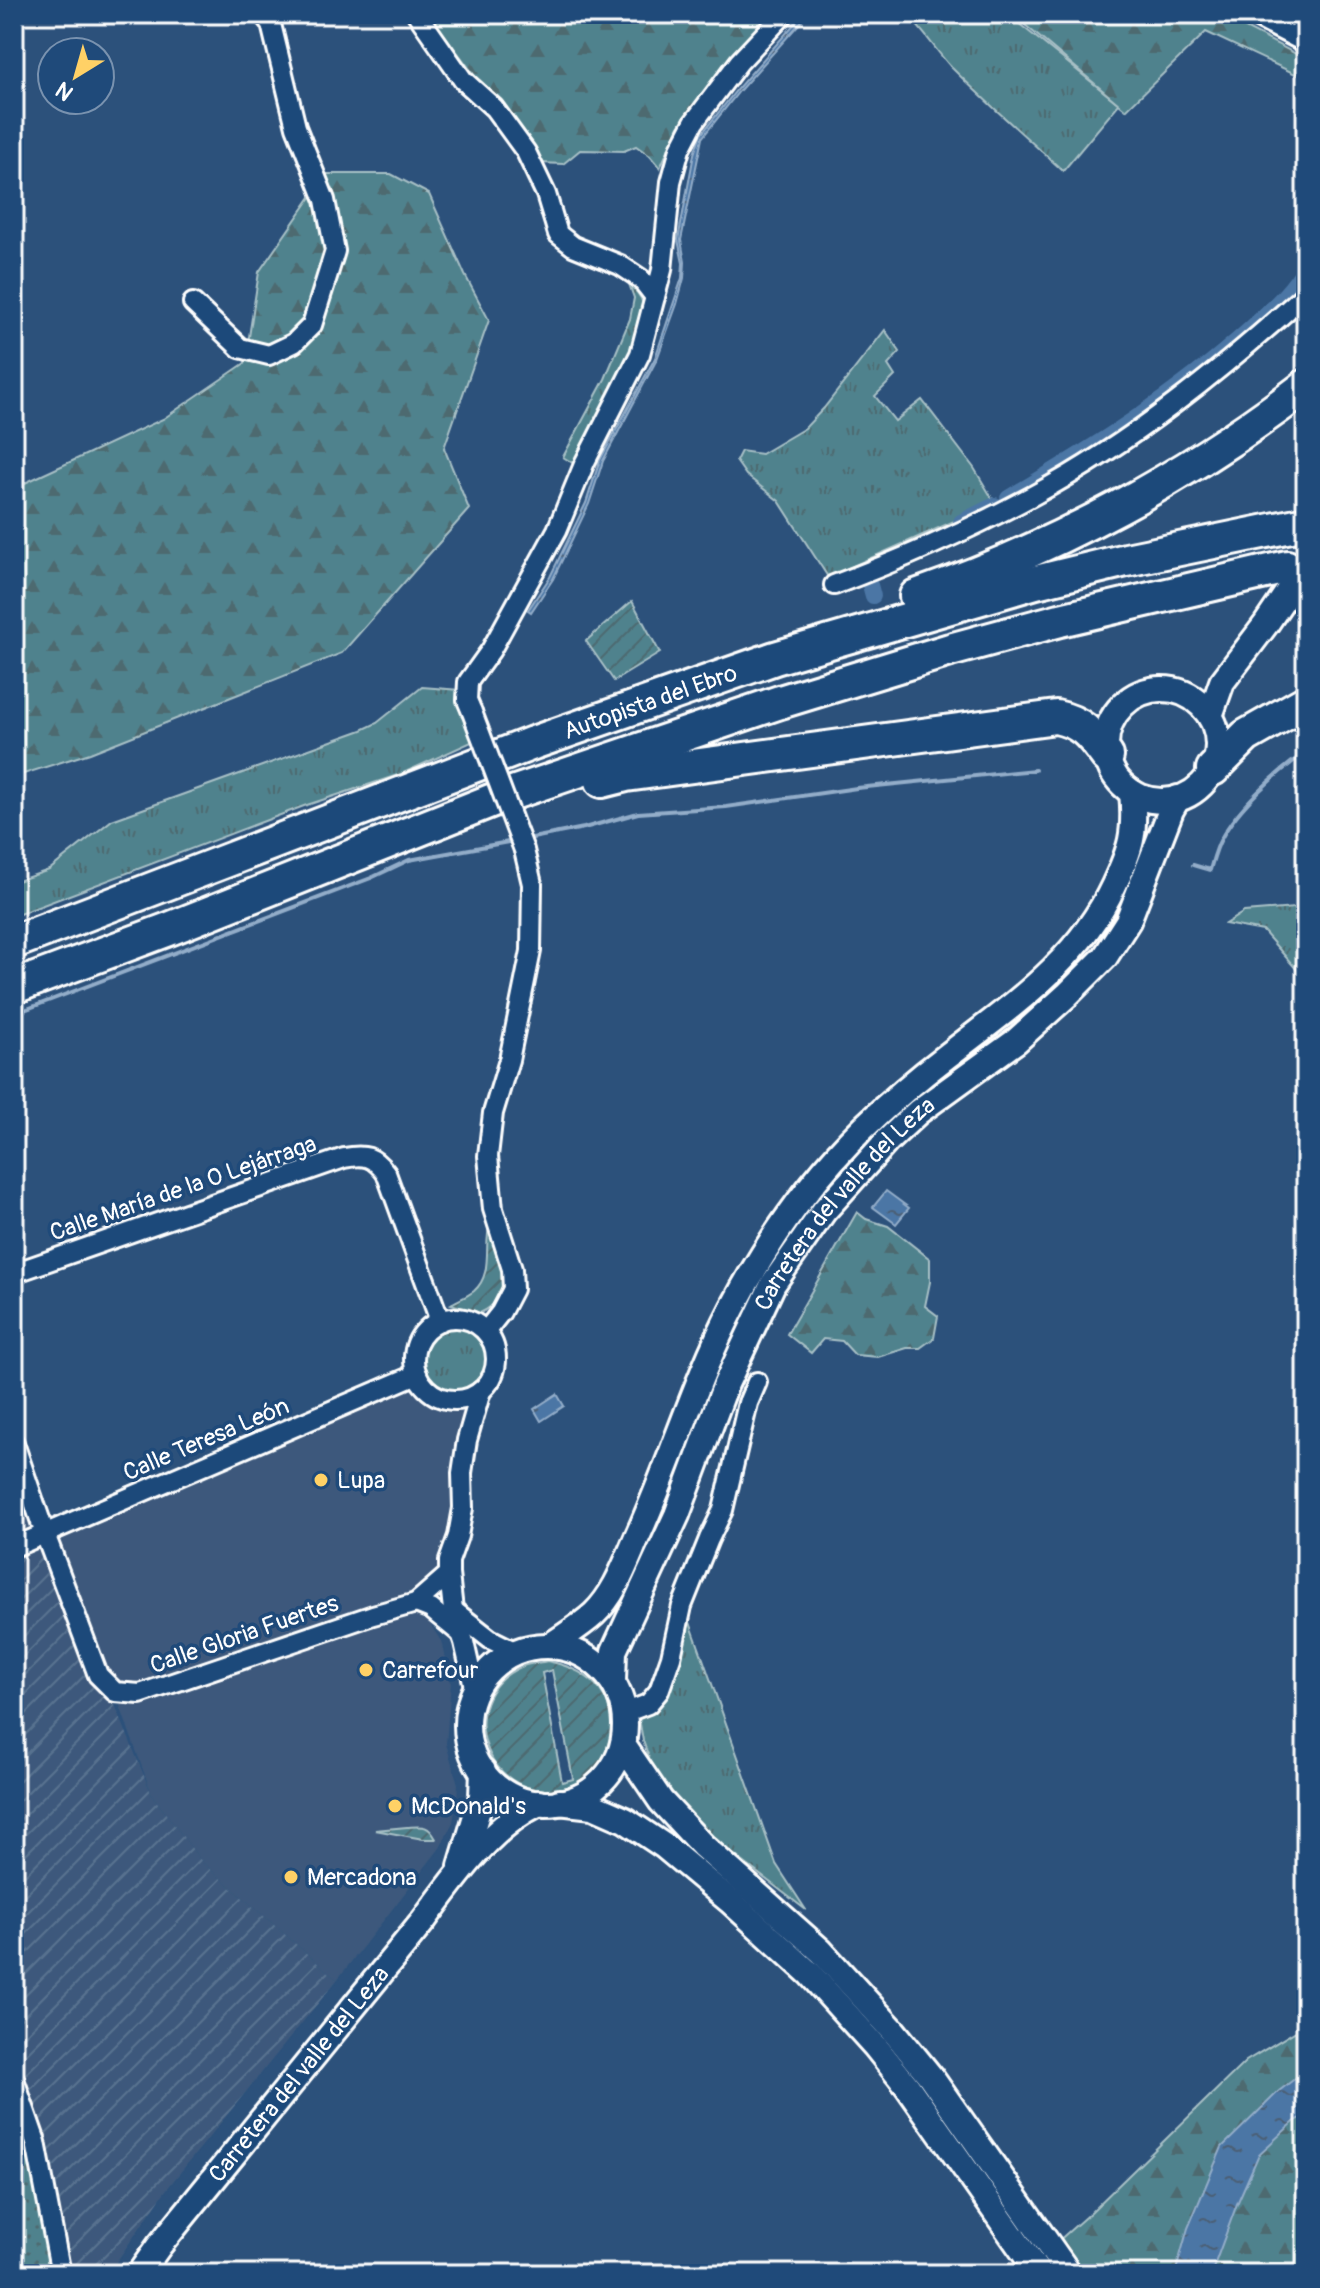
<svg xmlns="http://www.w3.org/2000/svg" width="1320" height="2288" font-family="Pangolin,sans-serif">
<style>
.built{fill:#3c597c}
.industrial{fill:url(#industrial-furrows)}
.grass{fill:url(#grass-tufts);stroke:#a8c0c6;stroke-width:2}
.forest{fill:url(#forest-firs);stroke:#a8c0c6;stroke-width:2}
.park{fill:url(#park-dots);stroke:#a8c0c6;stroke-width:2}
.garden{fill:url(#garden-furrows);stroke:#a8c0c6;stroke-width:2;fill-rule:evenodd}
.water{fill:url(#water-ripples);stroke:#93adc9;stroke-width:2}
.lines{fill:none;stroke-linecap:round;stroke-linejoin:round}
.stream{stroke:#93adc9;stroke-width:4}
.canal{stroke:#4b76a5;stroke-width:16}
.minor-casing{stroke:#fff;stroke-width:24}
.secondary-casing{stroke:#fff;stroke-width:30}
.motorway-casing{stroke:#fff;stroke-width:38}
.minor{stroke:#1f4a7a;stroke-width:18}
.secondary{stroke:#1f4a7a;stroke-width:24}
.motorway{stroke:#1f4a7a;stroke-width:32}
.minor-bridge-casing{stroke:#fff;stroke-width:24;stroke-linecap:butt}
.minor-bridge{stroke:#1f4a7a;stroke-width:18}
.poi-dot{fill:#ffd166;stroke:#1f4a7a;stroke-width:3}
.labels{text-anchor:middle;stroke-width:7;stroke-linejoin:round;paint-order:stroke}
.street-label{font-size:24px;fill:#fff;stroke:#1f4a7a}
.poi-label{font-size:24px;fill:#fff;stroke:#1f4a7a;text-anchor:start}
</style>
<defs>
<pattern id="industrial-furrows" width="10" height="10" patternUnits="userSpaceOnUse" patternTransform="scale(2)"><rect width="10" height="10" fill="#3c597c"/><path d="M-1 1l2-2M0 10L10 0M9 11l2-2" fill="none" stroke="#597290"/></pattern>
<pattern id="grass-tufts" width="24" height="20" patternUnits="userSpaceOnUse" patternTransform="scale(2)"><rect width="24" height="20" fill="#50828d"/><path d="M3 7l-1-3M5 7V3M7 7l1-3M15 17l-1-3M17 17v-4M19 17l1-3" fill="none" stroke="#4e6a70"/></pattern>
<pattern id="forest-firs" width="22" height="20" patternUnits="userSpaceOnUse" patternTransform="scale(2)"><rect width="22" height="20" fill="#50828d"/><path d="M5 1l3.5 6h-7zM16 11l3.5 6h-7z" fill="#4e6a70"/></pattern>
<pattern id="park-dots" width="8" height="8" patternUnits="userSpaceOnUse" patternTransform="scale(2)"><rect width="8" height="8" fill="#50828d"/><path d="M2 2h.1M6 6h.1" fill="none" stroke="#4e6a70" stroke-width="1.8" stroke-linecap="round"/></pattern>
<pattern id="garden-furrows" width="10" height="10" patternUnits="userSpaceOnUse" patternTransform="scale(2)"><rect width="10" height="10" fill="#50828d"/><path d="M-1 1l2-2M0 10L10 0M9 11l2-2" fill="none" stroke="#4e6a70"/></pattern>
<pattern id="water-ripples" width="26" height="14" patternUnits="userSpaceOnUse" patternTransform="scale(2)"><rect width="26" height="14" fill="#4b76a5"/><path d="M2 4q2-2 4 0t4 0M15 11q2-2 4 0t4 0" fill="none" stroke="#4c5f74"/></pattern>
</defs>
<rect width="100%" height="100%" fill="#2c517b"/>
<filter id="ink" filterUnits="userSpaceOnUse"><feTurbulence type="fractalNoise" baseFrequency=".0125" numOctaves="2"/><feDisplacementMap in="SourceGraphic" scale="16" xChannelSelector="R" yChannelSelector="G"/><feConvolveMatrix kernelMatrix="1 2 1 2 8 2 1 2 1" color-interpolation-filters="sRGB"/></filter>
<g filter="url(#ink)">
<path class="built" d="M417 1374 424 1385 433 1394 445 1399 458 1400 470 1397 472 1419 453 1610 417 1604 441 1641 451 1683 446 1744 458 1784 457 1798 453 1822 440 1848 337 1980 202 1862 152 1795 115 1692 45 1534Z"/>
<path class="industrial" d="M14 1443 45 1534 152 1795 202 1862 337 1980 166 2190 108 2274H52L23 2130 14 2108Z"/>
<g class="grass">
<path d="M906 14H1007L1119 104 1063 171C1025 136 987 103 951 67 935 50 924 30 906 14Z"/>
<path d="M629 284C635 290 641 296 643 304 649 329 590 438 576 465L563 457 605 379 630 319 634 298Z"/>
<path d="M885 330 900 352 888 365 895 376 875 396 895 421 922 400 974 468 995 503 828 577 779 501 746 475 736 461 741 451 761 454 805 428 824 408Z"/>
<path d="M422 687 460 690 476 740 401 774 304 806 14 916V882L49 870 112 820 362 730 377 723Z"/>
<path d="M1306 907V980L1263 931 1225 924 1244 912Z"/>
<circle cx="455" cy="1361" r="33"/>
<path d="M686 1611 776 1864 806 1910 711 1837 681 1803 653 1768 643 1741 636 1701 659 1686Z"/>
</g>
<g class="forest">
<path d="M429 14H775L719 75 679 126 660 168 650 156 636 146 624 151 580 150 563 164 540 163Z"/>
<path d="M1012 14H1218L1306 59V79L1206 32 1126 110Z"/>
<path d="M327 174H391L429 194 465 275 489 320 444 448 469 509 342 653 90 753 14 777V488L163 419 245 363 259 272Z"/>
<path d="M857 1212 866 1219 888 1226 930 1259V1282L925 1306 938 1316 934 1338 920 1348H907L878 1357 855 1355 842 1341 823 1339 811 1353 787 1334Z"/>
<path d="M1306 2025V2274H1021L1092 2211 1246 2061Z"/>
</g>
<path class="park" d="M14 2108 23 2130 52 2274H14Z"/>
<g class="garden">
<path d="M632 601 660 653 614 681 586 641Z"/>
<path d="M490 1223C499 1252 518 1296 480 1313L451 1304C458 1300 468 1296 474 1291 494 1273 483 1245 490 1223Z"/>
<path d="M547 1661C593 1670 622 1700 607 1748 602 1765 587 1781 570 1786 489 1813 446 1698 523 1666 531 1663 540 1663 547 1661ZM552 1670 573 1779 562 1782 542 1673Z"/>
<path d="M407 1827C422 1826 428 1824 436 1839H423L375 1830Z"/>
</g>
<g class="water">
<path d="M803 14H808L740 90 702 138 681 240 685 262 684 278 677 304 657 359 603 461 589 504 553 579 531 612 528 610 550 577 586 503 600 460 655 358 682 278 683 263 678 240 694 154 700 136 738 88Z"/>
<path d="M886 1191 909 1208 896 1224 873 1207Z"/>
<path d="M557 1394 564 1406 541 1421 534 1409Z"/>
<path d="M1306 2070V2115L1294 2122 1259 2154 1237 2204 1211 2274H1175L1188 2228 1222 2147 1279 2091Z"/>
</g>
<g class="lines">
<g class="stream">
<path d="M527 839 584 828 638 813 726 807 857 788 1035 770"/>
<path d="M1193 865 1210 870C1213 860 1216 848 1221 839 1237 808 1277 772 1306 752"/>
<path d="M14 1014 371 878 409 860 514 841"/>
</g>
<g class="canal">
<path d="M1008 498C1092 448 1176 396 1249 330 1270 310 1292 291 1306 266"/>
<path d="M961 522 995 505"/>
<path d="M870 585 873 596"/>
</g>
<g class="minor-casing">
<g id="minor">
<path d="M417 14 463 80 494 108 526 152 546 194 558 234 573 246 620 265 641 279 655 297"/>
<path d="M1250 14 1306 43"/>
<path d="M193 303 240 348 269 355 294 343 312 325 335 251 325 200 296 127 271 24 263 14"/>
<path d="M834 585C903 559 969 530 1034 495 1132 442 1220 371 1302 297L1306 291"/>
<path d="M472 712 467 700 468 682 491 650 557 530 585 462 640 354 662 270 671 182 680 149 694 122 739 62 784 14"/>
<path d="M14 1273 344 1158C365 1154 373 1156 386 1173L440 1321"/>
<circle cx="455" cy="1359" r="41"/>
<path d="M486 1331 501 1312 513 1289 512 1269 493 1209 488 1156 493 1113 509 1060 531 951 532 884 524 850"/>
<path d="M14 1443 45 1534 98 1675 115 1692 140 1694 373 1615 416 1603"/>
<path d="M14 1547 417 1374"/>
<path d="M449 1574 416 1603 431 1609 459 1632"/>
<path d="M453 1610 490 1639 516 1652"/>
<path d="M475 1691 464 1642 453 1610 449 1574V1561L458 1536 463 1508 462 1473 467 1440 481 1391"/>
<path d="M624 1713 648 1704 659 1691 671 1657 682 1606 709 1539 723 1510 748 1403 757 1382"/>
<path d="M14 2079 36 2142 61 2274"/>
</g>
</g>
<g class="secondary-casing">
<g id="secondary">
<circle cx="1162" cy="745" r="56"/>
<path d="M1210 716 1222 682 1266 624 1306 565"/>
<path d="M550 1646C564 1636 581 1626 594 1614 616 1593 626 1562 638 1535 672 1460 695 1380 733 1307 767 1242 812 1178 864 1127 891 1101 918 1078 947 1056 1012 1005 1078 962 1114 885 1131 849 1136 833 1132 792"/>
<circle cx="546" cy="1725" r="79"/>
<path id="s1" d="M613 1681 614 1651 677 1515 726 1384 773 1284 824 1211 888 1140 918 1112 1016 1041 1067 995 1105 957 1128 921 1171 810 1178 798"/>
<path d="M623 1745 661 1801 703 1846 821 1951 892 2029 931 2077 1069 2274"/>
<path d="M559 1802 593 1806 625 1820 664 1846 730 1901 810 1974 875 2046 907 2086 1039 2274"/>
<path d="M461 1866 482 1796 483 1771"/>
<path id="s2" d="M139 2274 159 2246 424 1920C456 1877 490 1827 539 1803"/>
</g>
</g>
<g class="motorway-casing">
<g id="motorway">
<path d="M916 596C1055 548 1189 476 1306 386"/>
<path d="M1213 769 1246 736 1306 702"/>
<path d="M602 781 626 775 1056 717C1084 723 1091 735 1107 756"/>
<path id="s3" d="M14 942 533 743 775 658 1036 582 1126 560 1306 523"/>
<path d="M14 987 169 929 498 798 780 702 950 650 1060 620 1287 567"/>
</g>
</g>
<use href="#minor" class="minor"/>
<use href="#secondary" class="secondary"/>
<use href="#motorway" class="motorway"/>
<g class="minor-bridge-casing">
<path id="minor-bridge" d="M472 712 524 850"/>
</g>
<use href="#minor-bridge" class="minor-bridge"/>
</g>
</g>
<g class="poi-dot">
<circle cx="321" cy="1480" r="8"/>
<circle cx="366" cy="1670" r="8"/>
<circle cx="395" cy="1806" r="8"/>
<circle cx="291" cy="1877" r="8"/>
</g>
<g class="labels">
<g class="street-label">
<text dy="8" stroke="none"><textPath href="#s3" startOffset="680">Autopista del Ebro</textPath></text>
<text transform="translate(183 1188) rotate(-19)" y="8">Calle María de la O Lejárraga</text>
<text dy="8" stroke="none"><textPath href="#s1" startOffset="538">Carretera del valle del Leza</textPath></text>
<text transform="translate(206 1439) rotate(-23)" y="8">Calle Teresa León</text>
<text transform="translate(244 1634) rotate(-19)" y="8">Calle Gloria Fuertes</text>
<text dy="8" stroke="none"><textPath href="#s2" startOffset="256">Carretera del valle del Leza</textPath></text>
</g>
<g class="poi-label">
<text x="337" y="1488">Lupa</text>
<text x="382" y="1678">Carrefour</text>
<text x="411" y="1814">McDonald's</text>
<text x="307" y="1885">Mercadona</text>
</g>
</g>
<rect width="1320" height="2288" fill="none" stroke="#1f4a7a" stroke-width="48"/>
<rect x="24" y="24" width="1272" height="2240" fill="none" stroke="#fff" stroke-width="3" filter="url(#ink)"/>
<g transform="translate(76 76) rotate(217)"><circle r="38" fill="#1f4a7a" stroke="#7992af" stroke-width="2"/>
<path d="M0-6L14 30L0 20L-14 30Z" fill="#ffd166"/>
<text y="-12" font-size="22" font-weight="bold" text-anchor="middle" fill="#ffffff">N</text>
</g>
</svg>
